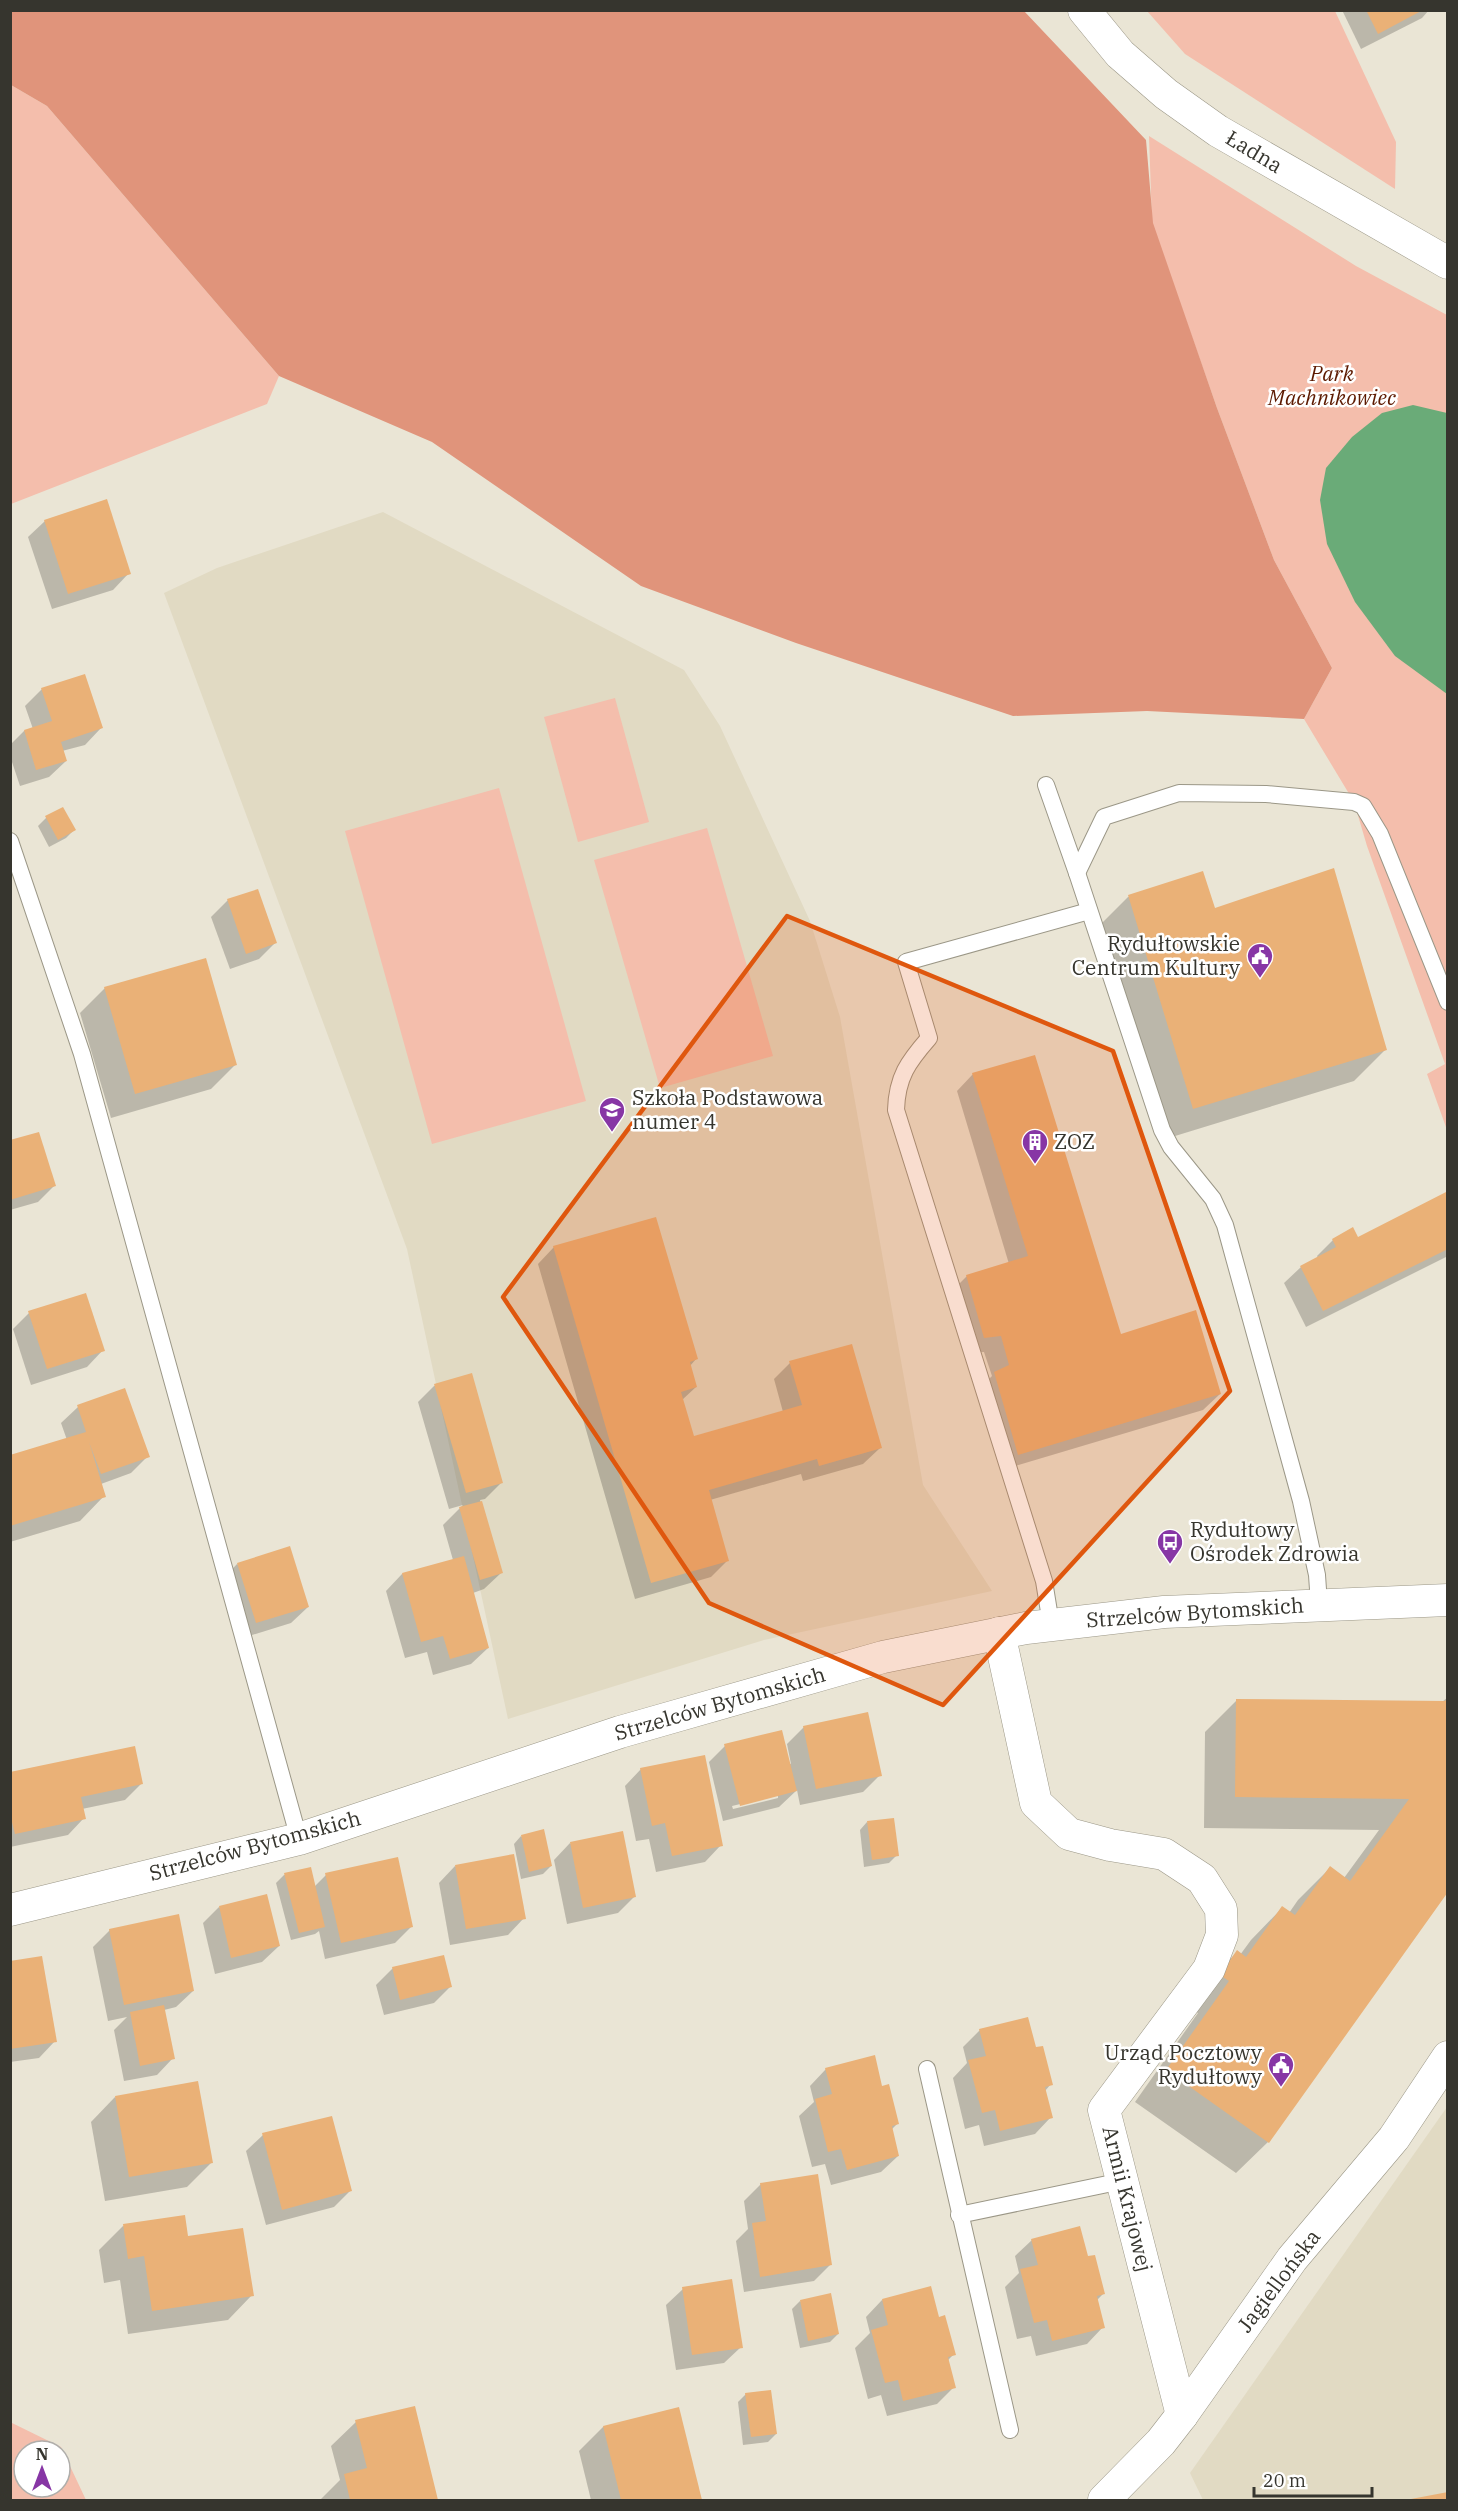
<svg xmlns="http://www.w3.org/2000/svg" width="1458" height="2511" font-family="'IBM Plex Serif',serif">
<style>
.built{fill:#e1dac3}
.green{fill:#f4beac;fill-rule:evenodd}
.forest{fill:#e0947b}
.water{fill:#6aab78}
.shadow{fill:#0003;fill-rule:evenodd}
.building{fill:#eab177}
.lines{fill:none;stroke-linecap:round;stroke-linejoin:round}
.lane-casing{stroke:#9b9787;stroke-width:18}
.street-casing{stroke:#9b9787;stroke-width:33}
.lane{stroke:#fff;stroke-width:16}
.street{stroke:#fff;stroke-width:32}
.marked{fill:#df570e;fill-opacity:0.2;stroke:#df570e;stroke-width:4.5;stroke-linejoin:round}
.labels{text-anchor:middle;stroke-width:5;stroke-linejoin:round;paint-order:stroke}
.street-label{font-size:21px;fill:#36352e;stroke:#fff}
.park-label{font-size:21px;font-style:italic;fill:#5d1a01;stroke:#fff}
.poi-label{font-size:21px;fill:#36352e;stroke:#fff;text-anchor:start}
</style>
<rect width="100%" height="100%" fill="#eae5d5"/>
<g class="built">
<path d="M383 512 684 670 720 726 810 921 840 1017 923 1485 992 1591 764 1640 508 1719 407 1249 164 593 217 568Z"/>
<path d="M1447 2107V2500H1203L1190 2473Z"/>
</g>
<g class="green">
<path d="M1147 11H1335L1396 142 1395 189 1185 54Z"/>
<path d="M11 85 47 106 279 376 267 404 11 504Z"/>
<path d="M1149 136 1356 266 1447 315V1130L1427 1074 1445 1064 1367 846 1354 802 1304 719 1332 668 1274 560 1217 408 1152 223Z"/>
<path d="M615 698 649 822 578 842 544 717Z"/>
<path d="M499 788 586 1101 432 1144 345 831Z"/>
<path d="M707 828 773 1056 660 1088 594 860Z"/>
<path d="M10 2422 61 2447 86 2500H11ZM24 2451H60V2487H24Z"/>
</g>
<path class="forest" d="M11 10 1024 11 1146 140 1153 223 1217 408 1274 560 1332 668 1304 719 1147 711 1013 716 796 643 641 586 432 442 279 376 47 106 11 85Z"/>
<path class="water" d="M1413 405 1447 413V694L1395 656 1355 602 1327 544 1320 500 1326 468 1352 437 1382 413Z"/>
<g class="shadow">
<path d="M1342 10H1429L1422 18 1361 49Z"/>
<path d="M45 521 129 573 113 590 52 609 28 537Z"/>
<path d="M42 689 101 728 85 745 62 751 66 761 49 777 20 786 10 756V745L24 731 33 729 25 706Z"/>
<path d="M63 809 74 830 66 838 49 847 38 826 46 818Z"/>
<path d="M1202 873 1215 910 1385 1050 1354 1081 1162 1140 1097 928 1128 897Z"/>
<path d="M228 900 275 943 259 959 230 969 211 917Z"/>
<path d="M105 988 235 1065 211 1089 111 1118 80 1013Z"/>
<path d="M973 1074 1120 1336 1220 1394 1203 1410 1002 1470 978 1390 992 1376 984 1352 968 1353 950 1293 967 1276 1009 1264 957 1091Z"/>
<path d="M10 1142 54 1186 38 1202 10 1210Z"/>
<path d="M1448 1193V1256L1306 1327 1284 1283 1301 1267 1318 1258 1317 1256 1333 1240 1357 1239Z"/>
<path d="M554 1247 696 1359 690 1366 696 1387 682 1400 693 1438 783 1412 774 1379 790 1363 880 1448 863 1464 803 1481 801 1474 710 1500 727 1561 711 1577 635 1599 538 1264Z"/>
<path d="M29 1313 103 1350 87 1367 31 1385 13 1329Z"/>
<path d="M471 1375 502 1482 485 1499 480 1500 501 1573 484 1589 473 1593 488 1648 471 1664 433 1675 427 1652 405 1658 386 1591 402 1574 453 1560 443 1525 463 1505 449 1509 418 1402 434 1386Z"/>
<path d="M78 1407 148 1456 131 1473 101 1484 104 1496 80 1521 10 1542V1457L67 1440 61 1423Z"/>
<path d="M237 1564 308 1607 291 1623 239 1639 221 1581Z"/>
<path d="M1448 1697V1889L1268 2142 1236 2173 1135 2102 1198 2013 1189 2007 1206 1984 1237 1952 1240 1955 1251 1940 1282 1908 1289 1913 1298 1900 1330 1868 1344 1878 1379 1830 1204 1828 1205 1732 1237 1700 1442 1702Z"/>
<path d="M804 1727 880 1775 863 1792 800 1805 797 1790 779 1807 723 1821 709 1762 725 1746 791 1764 787 1744ZM778 1795V1798L733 1809 732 1806Z"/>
<path d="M641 1769 721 1845 705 1862 656 1872 649 1839 636 1841 625 1786Z"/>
<path d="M10 1774 141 1784 125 1800 82 1809 84 1818 68 1835 10 1847Z"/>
<path d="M867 1822 897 1855 889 1863 864 1867 860 1830Z"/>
<path d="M521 1836 551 1866 543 1874 521 1879 514 1844Z"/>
<path d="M570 1843 634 1897 618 1913 567 1924 554 1860Z"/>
<path d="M455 1866 524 1918 508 1935 450 1945 439 1883Z"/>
<path d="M310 1869 314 1887 326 1875 412 1926 395 1943 325 1959 319 1931 315 1934 291 1940 276 1883 284 1875Z"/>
<path d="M219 1907 279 1946 262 1962 215 1974 203 1923Z"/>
<path d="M110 1930 193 1991 176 2007 164 2010 173 2058 157 2075 124 2081 114 2030 127 2017 108 2021 93 1947Z"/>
<path d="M10 1963 55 2041 39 2058 10 2062Z"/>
<path d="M393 1968 450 1987 434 2003 384 2015 376 1985Z"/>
<path d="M980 2030 1035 2049 1051 2084 1045 2091 1051 2117 1035 2134 984 2146 979 2125 965 2129 953 2078 967 2063 963 2047Z"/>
<path d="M826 2069 881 2087 898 2123 891 2130 898 2156 881 2172 831 2185 825 2164 812 2167 799 2116 814 2102 810 2086Z"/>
<path d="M115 2097 211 2163 187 2187 105 2201 91 2122Z"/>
<path d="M263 2135 350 2191 334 2207 266 2225 246 2151Z"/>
<path d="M761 2184 830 2265 814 2281 744 2292 736 2241 748 2229 744 2201Z"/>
<path d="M123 2226 186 2238 252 2295 228 2320 128 2334 120 2280 104 2283 99 2250Z"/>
<path d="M1032 2240 1087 2258 1103 2294 1097 2300 1103 2327 1087 2344 1036 2356 1031 2336 1017 2339 1005 2287 1019 2273 1015 2256Z"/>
<path d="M683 2289 741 2347 724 2363 676 2370 666 2305Z"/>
<path d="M882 2300 938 2319 954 2354 947 2361 954 2387 937 2404 887 2416 881 2395 868 2399 855 2348 870 2333 866 2317Z"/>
<path d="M800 2301 838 2334 830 2342 800 2348 792 2309Z"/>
<path d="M746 2394 776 2434 768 2442 743 2445 738 2402Z"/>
<path d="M414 2408 436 2500H320L340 2480 331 2446 356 2422Z"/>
<path d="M678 2408 700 2500H591L579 2451 603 2427Z"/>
</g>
<g class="building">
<path d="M1366 10H1423L1378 34Z"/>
<path d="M107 499 131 574 68 594 44 520Z"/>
<path d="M85 674 103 728 61 742 67 761 36 770 24 730 52 721 41 688Z"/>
<path d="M63 807 76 830 58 840 45 816Z"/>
<path d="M1334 868 1387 1050 1193 1109 1128 895 1203 871 1215 908Z"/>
<path d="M258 889 277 943 246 954 227 899Z"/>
<path d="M206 958 237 1065 135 1094 104 987Z"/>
<path d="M1035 1055 1121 1334 1196 1310 1221 1394 1018 1455 994 1372 1009 1365 1001 1336 984 1338 966 1275 1028 1256 972 1073Z"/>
<path d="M39 1132 56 1186 10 1200V1140Z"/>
<path d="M1448 1191V1249L1323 1311 1300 1266 1336 1247 1332 1239 1353 1227 1358 1237Z"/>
<path d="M656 1217 698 1359 690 1362 697 1387 681 1392 694 1436 802 1405 789 1361 852 1344 882 1448 819 1466 817 1459 709 1490 729 1561 651 1583 553 1246Z"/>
<path d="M86 1293 105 1351 47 1369 28 1311Z"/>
<path d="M472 1373 503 1483 466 1493 434 1384Z"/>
<path d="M125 1388 150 1457 101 1474 89 1442 106 1497 10 1526V1455L86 1432 77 1405Z"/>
<path d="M482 1501 503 1573 480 1580 459 1507Z"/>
<path d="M290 1546 309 1607 256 1623 237 1563Z"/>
<path d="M464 1556 489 1648 450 1659 443 1636 421 1642 402 1573Z"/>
<path d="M1448 1698V1892L1269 2143 1166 2070 1229 1981 1220 1975 1237 1950 1246 1957 1282 1906 1295 1915 1330 1866 1350 1881 1409 1799 1235 1797 1236 1699 1445 1701Z"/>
<path d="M868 1712 882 1776 816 1789 803 1726Z"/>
<path d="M782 1730 797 1791 740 1806 724 1744Z"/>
<path d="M135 1746 143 1784 81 1797 86 1819 15 1834 10 1814V1772Z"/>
<path d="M705 1755 723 1846 672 1856 665 1823 652 1826 640 1768Z"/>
<path d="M894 1818 899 1856 872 1860 867 1821Z"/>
<path d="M544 1829 552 1866 529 1872 521 1835Z"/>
<path d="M623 1831 636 1897 583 1908 570 1842Z"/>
<path d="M514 1854 526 1919 466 1929 455 1865Z"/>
<path d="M398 1857 413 1927 341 1943 325 1873Z"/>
<path d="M311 1867 325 1927 299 1933 284 1873Z"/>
<path d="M267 1894 280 1946 231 1958 219 1906Z"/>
<path d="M179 1914 194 1991 124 2005 109 1929Z"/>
<path d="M444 1955 452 1987 400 2000 392 1967Z"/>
<path d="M42 1956 57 2042 10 2049V1961Z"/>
<path d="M164 2005 175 2059 140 2066 130 2012Z"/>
<path d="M1028 2017 1036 2047 1043 2046 1053 2085 1045 2087 1053 2118 1000 2131 995 2110 982 2113 968 2060 986 2056 979 2029Z"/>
<path d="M875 2055 882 2086 889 2084 899 2124 892 2126 899 2156 847 2170 841 2149 828 2152 815 2099 832 2094 825 2068Z"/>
<path d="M198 2081 213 2163 129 2177 115 2096Z"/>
<path d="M332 2116 352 2191 282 2210 262 2133Z"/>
<path d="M818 2174 832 2265 760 2277 752 2223 766 2221 760 2183Z"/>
<path d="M185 2215 188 2236 243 2228 254 2296 152 2311 144 2256 128 2259 123 2224Z"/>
<path d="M1080 2226 1088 2256 1095 2255 1105 2294 1097 2296 1105 2328 1052 2341 1047 2320 1034 2323 1020 2269 1038 2265 1031 2239Z"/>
<path d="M732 2279 743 2348 692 2355 682 2287Z"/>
<path d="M931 2286 939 2317 945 2315 956 2355 948 2357 956 2388 903 2401 898 2380 885 2383 871 2330 888 2325 882 2299Z"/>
<path d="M831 2293 839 2334 808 2341 800 2300Z"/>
<path d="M771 2390 777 2434 751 2437 745 2393Z"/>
<path d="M415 2406 438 2500H350L344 2474 367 2468 355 2420Z"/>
<path d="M679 2407 702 2500H621L603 2426Z"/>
<path d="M1448 2492V2500H1411V2499Z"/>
</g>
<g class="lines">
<g class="lane-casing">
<g id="lane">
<path d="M1046 785 1077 873 1162 1130 1171 1147 1213 1199 1225 1225 1301 1501 1317 1575 1319 1604"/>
<path d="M10 841 82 1054 299 1839"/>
<path d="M1077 873 1104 817 1179 793 1266 794 1354 802 1363 806 1380 834 1448 1002"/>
<path d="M1051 1624 1044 1581 896 1110C897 1077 908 1062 929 1038L906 962 1089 911"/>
<path d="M927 2069 1010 2430"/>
<path d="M959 2215 1122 2181"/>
</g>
</g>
<g class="street-casing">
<g id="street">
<path d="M1084 10 1120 54 1166 94 1218 131 1448 263"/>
<path d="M999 1633 1036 1803 1069 1834 1110 1845 1164 1854 1202 1879 1221 1909 1222 1935 1209 1969 1104 2110 1182 2415"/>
<path d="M10 1910 299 1839 620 1732 883 1657 1026 1628 1164 1612 1448 1600"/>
<path d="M1104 2500 1161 2442 1182 2415 1292 2259 1394 2138 1448 2057"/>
</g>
</g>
<use href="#lane" class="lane"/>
<use href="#street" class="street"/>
</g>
<path class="marked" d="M787 916 1113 1051 1230 1391 943 1705 709 1603 503 1297Z"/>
<defs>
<g id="civic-pin" transform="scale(1.35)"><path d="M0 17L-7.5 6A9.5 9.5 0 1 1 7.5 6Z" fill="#8736a5" stroke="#fff"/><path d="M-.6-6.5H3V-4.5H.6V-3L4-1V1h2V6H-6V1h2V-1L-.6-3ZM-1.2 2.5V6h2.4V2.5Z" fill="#fff"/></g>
<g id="school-pin" transform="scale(1.35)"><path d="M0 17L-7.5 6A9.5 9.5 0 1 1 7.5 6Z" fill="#8736a5" stroke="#fff"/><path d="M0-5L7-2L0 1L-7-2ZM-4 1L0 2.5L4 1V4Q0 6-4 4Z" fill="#fff"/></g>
<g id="building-pin" transform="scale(1.35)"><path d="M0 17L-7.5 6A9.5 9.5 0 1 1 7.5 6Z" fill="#8736a5" stroke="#fff"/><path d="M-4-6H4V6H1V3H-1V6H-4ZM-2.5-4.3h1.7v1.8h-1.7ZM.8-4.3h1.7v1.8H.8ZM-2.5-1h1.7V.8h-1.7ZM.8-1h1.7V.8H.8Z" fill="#fff"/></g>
<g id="bus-pin" transform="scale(1.35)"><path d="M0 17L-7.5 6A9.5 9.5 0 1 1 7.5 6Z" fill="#8736a5" stroke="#fff"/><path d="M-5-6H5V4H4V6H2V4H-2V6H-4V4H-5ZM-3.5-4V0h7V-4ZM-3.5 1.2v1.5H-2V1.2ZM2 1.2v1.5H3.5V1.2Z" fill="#fff"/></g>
</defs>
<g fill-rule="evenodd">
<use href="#civic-pin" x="1260" y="956"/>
<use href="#school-pin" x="612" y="1110"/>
<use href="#building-pin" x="1035" y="1142"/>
<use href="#bus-pin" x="1170" y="1542"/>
<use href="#civic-pin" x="1281" y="2065"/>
</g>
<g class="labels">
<g class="street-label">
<text transform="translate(1254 152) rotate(31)" y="7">Ładna</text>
<text transform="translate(1195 1613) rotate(-4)" y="7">Strzelców Bytomskich</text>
<text transform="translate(720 1704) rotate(-16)" y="7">Strzelców Bytomskich</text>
<text transform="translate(255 1846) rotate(-15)" y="7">Strzelców Bytomskich</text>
<text transform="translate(1127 2199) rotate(76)" y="7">Armii Krajowej</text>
<text transform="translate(1279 2281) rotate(-53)" y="7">Jagiellońska</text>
</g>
<g class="park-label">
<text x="1332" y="381">Park<tspan x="1332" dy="24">Machnikowiec</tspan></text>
</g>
<g class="poi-label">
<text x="1240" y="951" text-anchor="end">Rydułtowskie<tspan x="1240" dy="24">Centrum Kultury</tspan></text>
<text x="632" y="1105">Szkoła Podstawowa<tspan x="632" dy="24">numer 4</tspan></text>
<text x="1054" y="1149">ZOZ</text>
<text x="1190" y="1537">Rydułtowy<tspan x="1190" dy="24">Ośrodek Zdrowia</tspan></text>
<text x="1262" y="2060" text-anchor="end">Urząd Pocztowy<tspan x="1262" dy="24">Rydułtowy</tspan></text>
</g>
</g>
<rect width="1458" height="2511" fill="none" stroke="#36352e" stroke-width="24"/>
<g transform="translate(42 2469)"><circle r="28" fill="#ffffff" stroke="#afaeab" stroke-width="1.5"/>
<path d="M0-4.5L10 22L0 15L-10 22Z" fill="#8736a5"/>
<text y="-9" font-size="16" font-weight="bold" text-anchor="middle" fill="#36352e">N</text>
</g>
<path d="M1254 2487v9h118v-9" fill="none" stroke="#36352e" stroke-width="3"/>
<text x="1263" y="2487" font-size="18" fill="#36352e" stroke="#ffffff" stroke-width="4.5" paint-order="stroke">20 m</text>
</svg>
